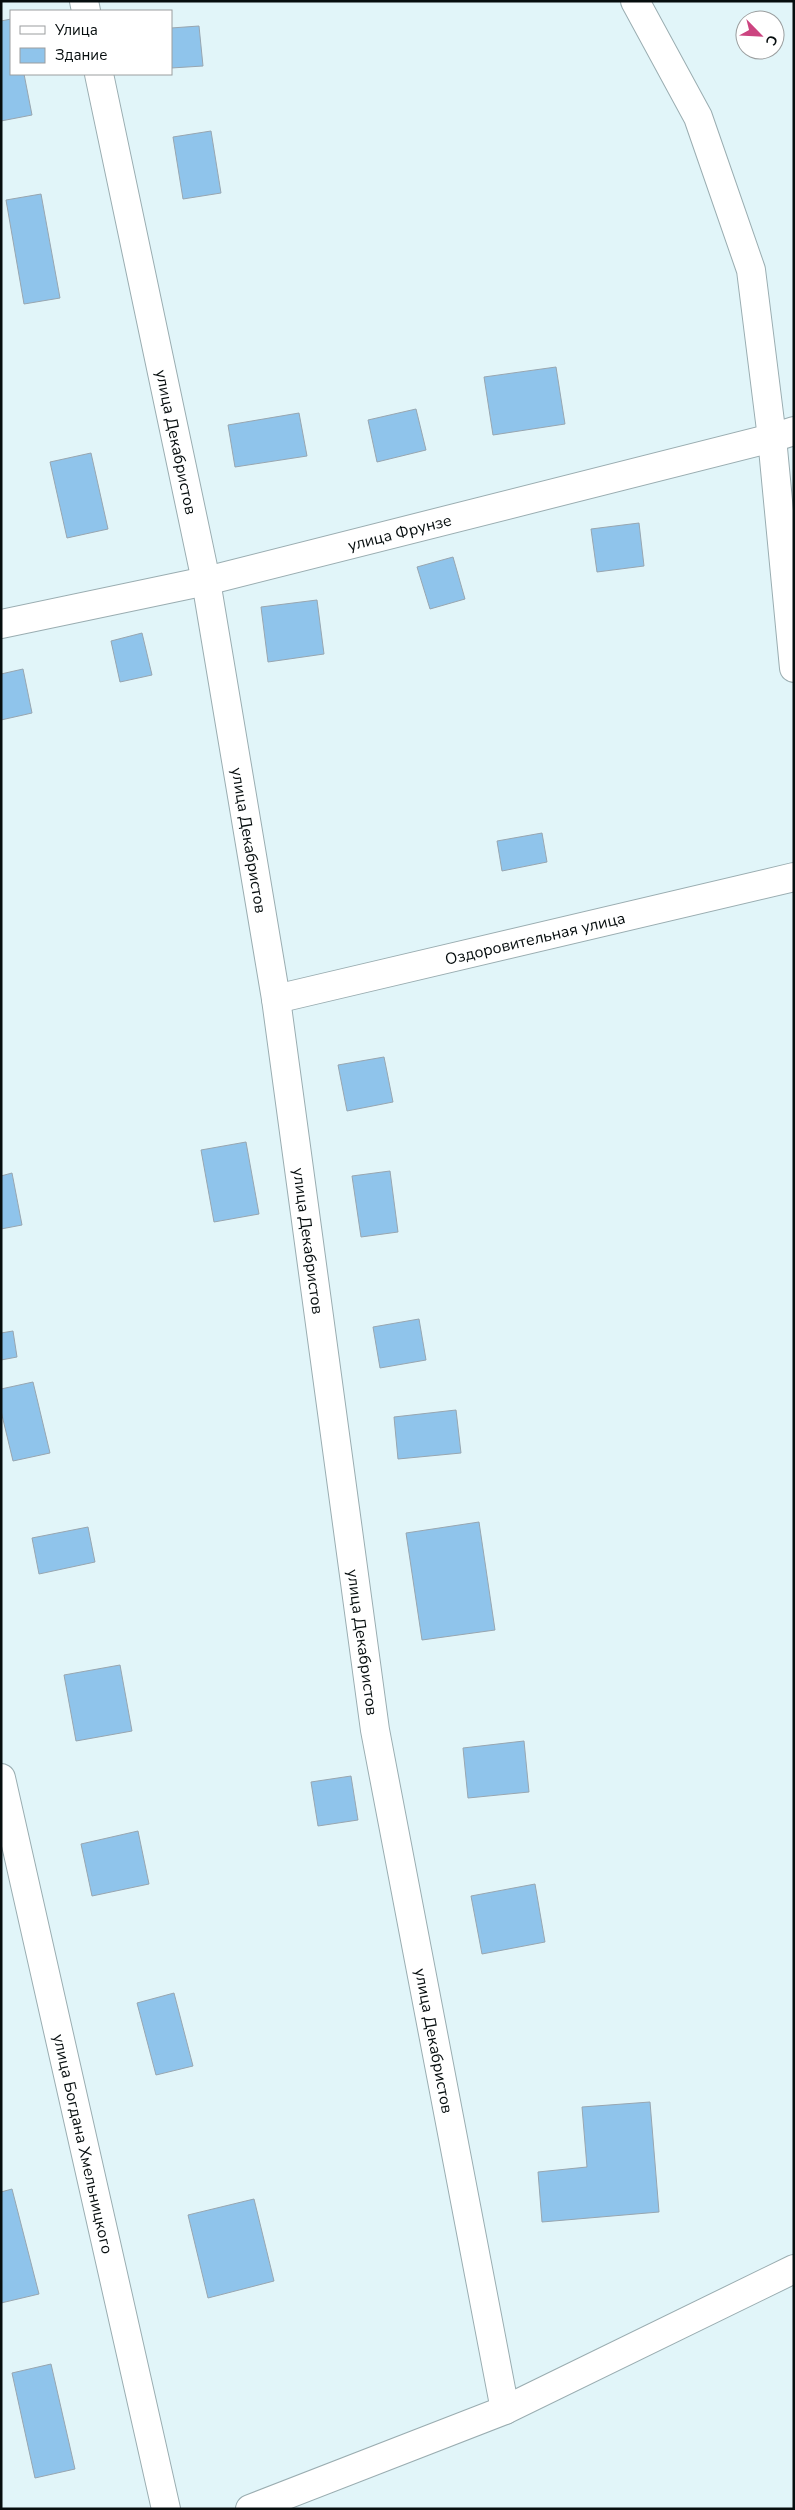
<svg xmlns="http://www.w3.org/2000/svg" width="795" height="2510" font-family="'Nunito Sans',sans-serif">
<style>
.building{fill:#8fc4eb;stroke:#98a6b0}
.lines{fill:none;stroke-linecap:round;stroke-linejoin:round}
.street-casing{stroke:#9aadb1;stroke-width:30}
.secondary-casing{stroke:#9aadb1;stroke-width:30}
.street{stroke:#fff;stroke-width:28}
.secondary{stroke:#fff;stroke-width:28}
.labels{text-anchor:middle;stroke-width:5;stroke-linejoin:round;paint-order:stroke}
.street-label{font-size:16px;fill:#060d0e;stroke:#fff}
</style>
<rect width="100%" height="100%" fill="#e1f5f9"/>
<g class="building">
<path d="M11 19V74H24L32 115 1 121V21Z"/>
<path d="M199 26 203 66 171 68V28Z"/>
<path d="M211 131 221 193 183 199 173 137Z"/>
<path d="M41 194 60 298 24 304 6 200Z"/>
<path d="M556 367 565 424 493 435 484 377Z"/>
<path d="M416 409 426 450 377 462 368 420Z"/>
<path d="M299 413 307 456 235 467 228 425Z"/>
<path d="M91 453 108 529 67 538 50 462Z"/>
<path d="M639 523 644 566 597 572 591 529Z"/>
<path d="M453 557 465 599 430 609 417 567Z"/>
<path d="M317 600 324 654 268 662 261 607Z"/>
<path d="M142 633 152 675 120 682 111 641Z"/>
<path d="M23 669 32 713 1 720V674Z"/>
<path d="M542 833 547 862 502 871 497 841Z"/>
<path d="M384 1057 393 1102 347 1111 338 1065Z"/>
<path d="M246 1142 259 1214 214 1222 201 1150Z"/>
<path d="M390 1171 398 1232 361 1237 352 1176Z"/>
<path d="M12 1173 22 1225 1 1229V1176Z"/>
<path d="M419 1319 426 1360 380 1368 373 1327Z"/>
<path d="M13 1331 17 1357 1 1360V1333Z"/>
<path d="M33 1382 50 1453 13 1461 1 1411V1389Z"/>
<path d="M456 1410 461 1453 398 1459 394 1417Z"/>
<path d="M479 1522 495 1630 422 1640 406 1533Z"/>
<path d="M88 1527 95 1562 39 1574 32 1538Z"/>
<path d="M120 1665 132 1731 76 1741 64 1675Z"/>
<path d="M524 1741 529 1792 468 1798 463 1748Z"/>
<path d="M351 1776 358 1820 318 1826 311 1782Z"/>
<path d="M138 1831 149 1884 92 1896 81 1844Z"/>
<path d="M535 1884 545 1942 482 1954 471 1896Z"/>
<path d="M174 1993 193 2066 156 2075 137 2003Z"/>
<path d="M650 2102 659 2212 542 2222 538 2172 587 2167 582 2107Z"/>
<path d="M12 2189 39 2294 1 2303V2192Z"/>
<path d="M254 2199 274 2281 208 2298 188 2215Z"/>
<path d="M51 2364 75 2469 35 2478 12 2373Z"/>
</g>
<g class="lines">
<g class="street-casing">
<g id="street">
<path d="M84 1 86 11"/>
<path id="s1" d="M99 74 206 581 276 999 375 1730 505 2410"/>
<path id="s2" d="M1 624 206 581 772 438 794 431"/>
<path id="s3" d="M276 999 794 877"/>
<path id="s4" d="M1 1778 166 2509"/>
<path d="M250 2509 505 2410 794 2269"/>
</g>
</g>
<g class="secondary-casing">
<path id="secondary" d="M635 1 698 117 751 270 772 438 794 668"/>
</g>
<use href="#street" class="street"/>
<use href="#secondary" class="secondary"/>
</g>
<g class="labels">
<g class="street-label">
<text dy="6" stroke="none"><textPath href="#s1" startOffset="376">улица Декабристов</textPath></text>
<text dy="6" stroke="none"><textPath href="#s2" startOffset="409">улица Фрунзе</textPath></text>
<text dy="6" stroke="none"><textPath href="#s1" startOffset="781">улица Декабристов</textPath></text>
<text dy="6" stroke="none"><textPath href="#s3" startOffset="266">Оздоровительная улица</textPath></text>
<text dy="6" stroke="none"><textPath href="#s1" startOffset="1186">улица Декабристов</textPath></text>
<text dy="6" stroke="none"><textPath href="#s1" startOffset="1591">улица Декабристов</textPath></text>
<text dy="6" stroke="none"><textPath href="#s1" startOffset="1996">улица Декабристов</textPath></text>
<text dy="6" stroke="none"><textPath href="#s4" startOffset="375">улица Богдана Хмельницкого</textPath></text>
</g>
</g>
<rect width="795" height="2510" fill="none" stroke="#060d0e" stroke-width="5"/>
<rect x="10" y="10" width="162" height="65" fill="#ffffff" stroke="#9b9e9f"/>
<rect x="20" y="26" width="25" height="8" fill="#ffffff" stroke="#9b9e9f"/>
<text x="55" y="35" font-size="15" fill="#060d0e">Улица</text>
<rect x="20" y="48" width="25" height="15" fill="#8fc4eb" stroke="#9b9e9f"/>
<text x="55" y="60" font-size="15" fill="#060d0e">Здание</text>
<g transform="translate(760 35) rotate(114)"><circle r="24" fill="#ffffff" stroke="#9b9e9f"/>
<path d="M0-4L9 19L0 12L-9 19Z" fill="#cc4480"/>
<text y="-8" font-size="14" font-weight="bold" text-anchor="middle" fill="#060d0e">С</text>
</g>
</svg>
